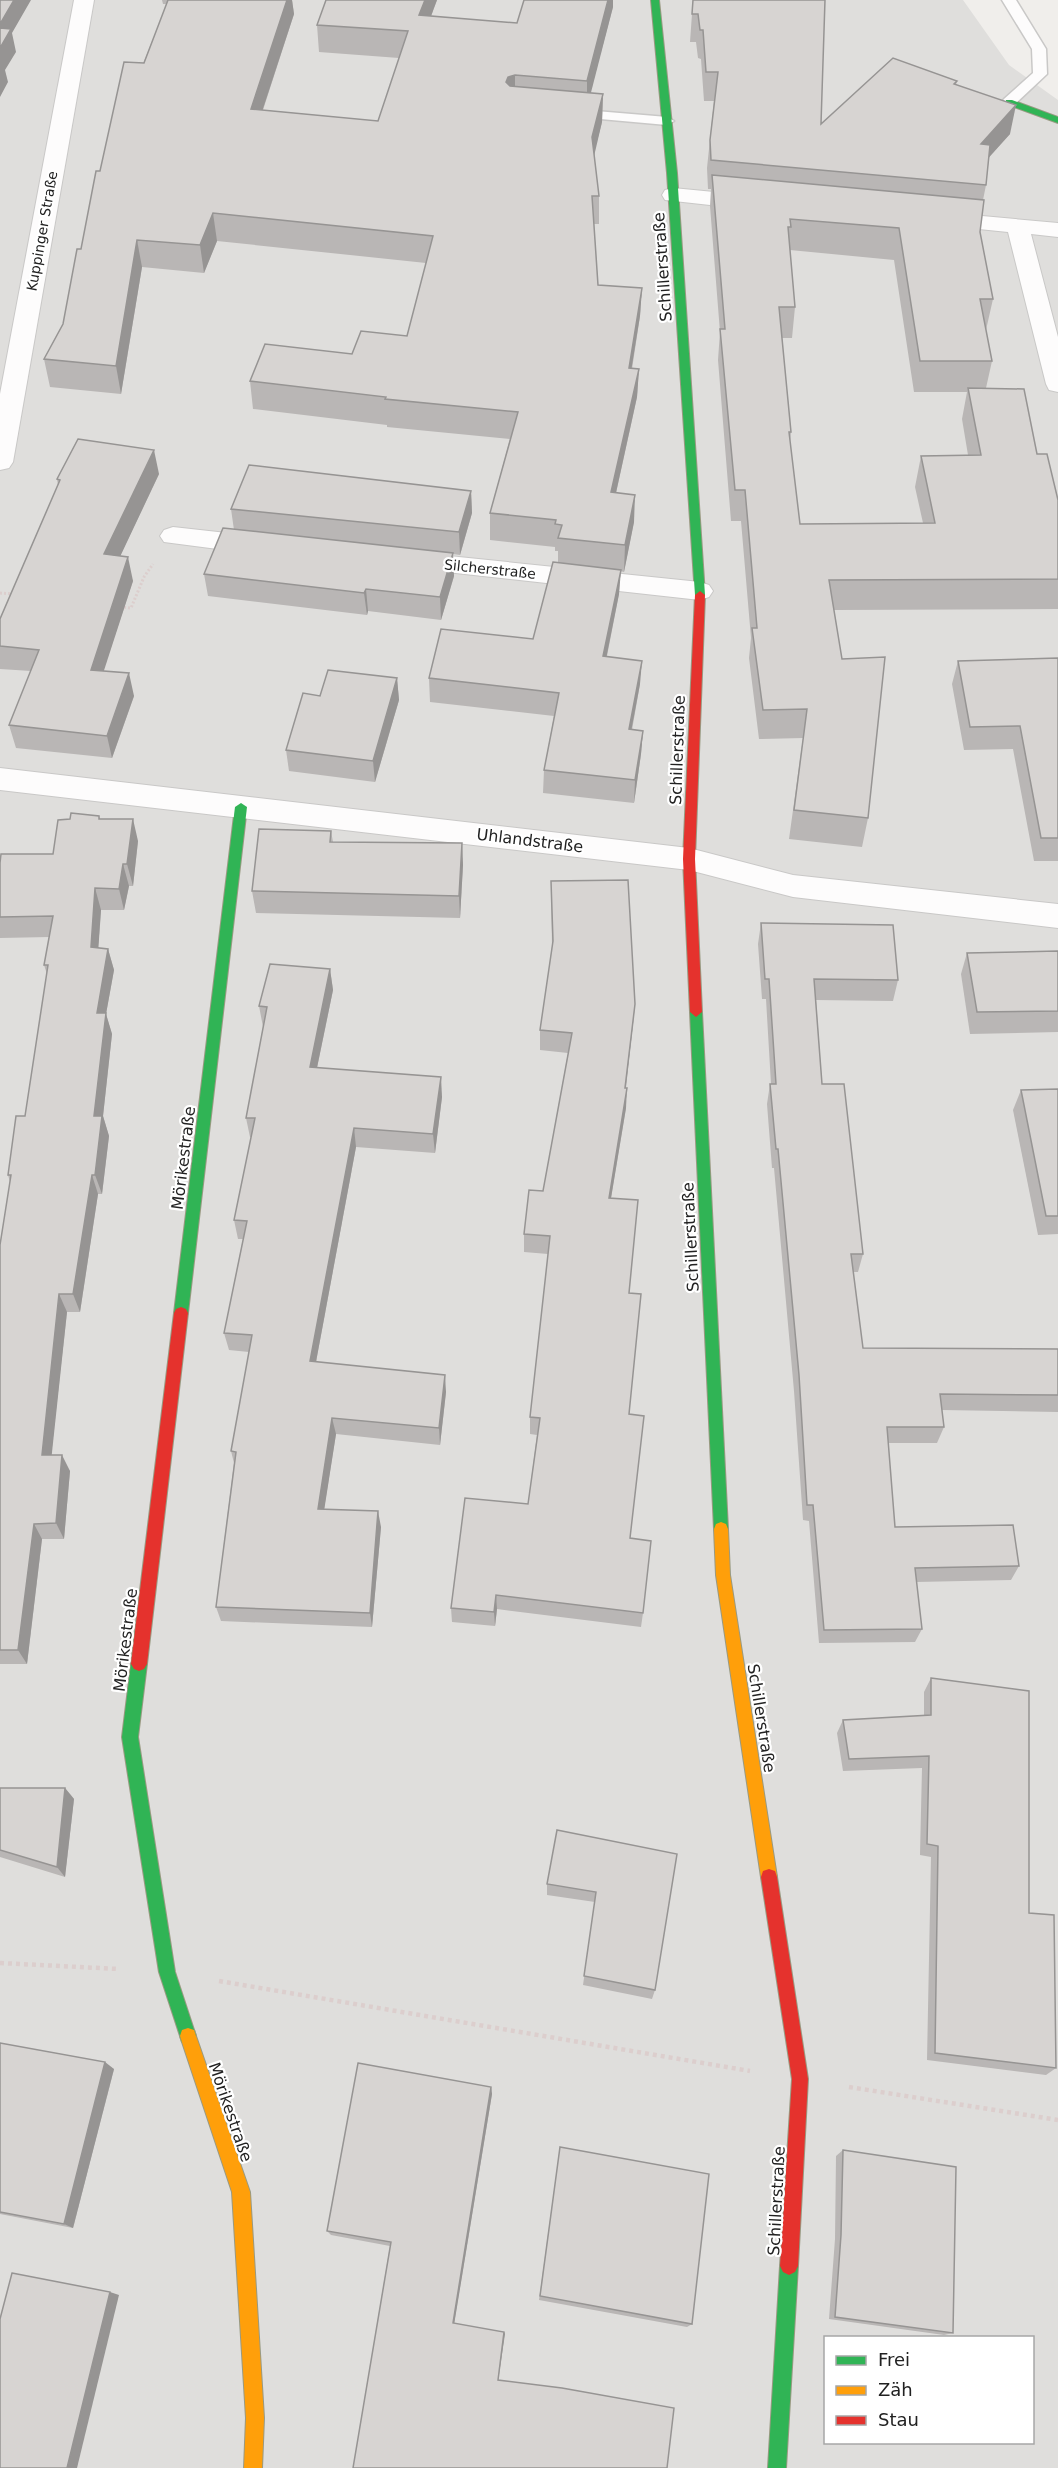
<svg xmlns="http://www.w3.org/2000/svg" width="1058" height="2468" font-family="'DejaVu Sans',sans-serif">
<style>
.residential{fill:#dfdedc;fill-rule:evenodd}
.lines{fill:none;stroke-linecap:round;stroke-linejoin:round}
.lane-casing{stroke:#c9c8c7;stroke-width:3}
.street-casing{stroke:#c9c8c7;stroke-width:2}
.fast-casing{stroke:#999a82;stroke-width:2}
.slow-casing{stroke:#999a82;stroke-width:2}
.jam-casing{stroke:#999a82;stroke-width:2}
.path-far1{stroke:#dccecd;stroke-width:3;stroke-dasharray:2 2;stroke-linecap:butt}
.path{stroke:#dccecd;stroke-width:4.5;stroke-dasharray:4 4;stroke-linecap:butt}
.lane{fill:#fdfcfc;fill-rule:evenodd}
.street{fill:#fdfcfc;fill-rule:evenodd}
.fast{fill:#30b455;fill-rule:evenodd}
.slow{fill:#ff9f0a;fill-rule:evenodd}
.jam{fill:#e5322d;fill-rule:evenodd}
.wall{fill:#b9b6b5;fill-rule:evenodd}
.shaded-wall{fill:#969493}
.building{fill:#d7d4d2;stroke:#969493;stroke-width:1.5}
.labels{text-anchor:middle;stroke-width:4.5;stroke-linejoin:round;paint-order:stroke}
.far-street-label{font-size:14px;fill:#222;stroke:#fff}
.street-label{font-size:16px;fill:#222;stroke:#fff}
</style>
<rect width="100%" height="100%" fill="#f0eeeb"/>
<path class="residential" d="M0 0H963L1009 65 1058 100V2468H0ZM826 2338H1032V2442H826Z"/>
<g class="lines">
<g class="lane-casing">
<g id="lane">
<path d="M1002 0H1016L1046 49 1047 74 1014 105H1004L1002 102 1004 99 1033 73 1032 49Z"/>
<path d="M572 109 667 117 674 121 667 125 567 116 565 113Z"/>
</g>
</g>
<g class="street-casing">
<g id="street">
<path d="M74 0H94L13 462 9 468 0 470V394Z"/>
<path d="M673 188 755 196 763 198 766 203 763 208 755 210 665 200 662 195 665 190Z"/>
<path d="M938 212 1058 223V237L1031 234 1058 337V392L1049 390 1046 384 1008 232 930 224 927 219 930 214Z"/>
<path d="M173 527 263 537 272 540 276 546 272 552 263 555 164 542 160 536 164 530Z"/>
<path d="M410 552 700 582 709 585 713 591 709 597 700 600 401 567 397 561 401 555Z"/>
<path d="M0 768 689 848 793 875 1058 904V928L793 897 689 870 0 790Z"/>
</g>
</g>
<g class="fast-casing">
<g id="fast">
<path d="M651 0H659L677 173 705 595 700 599 695 595 667 173Z"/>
<path d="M1006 100H1012L1058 117V123L1006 104Z"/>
<path d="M241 803 247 807 188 1313 186 1317 181 1319 176 1317 174 1313 235 807Z"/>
<path d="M696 1007 702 1012 728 1529 726 1534 721 1536 716 1534 714 1529 690 1012Z"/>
<path d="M139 1657 144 1659 147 1664 138 1737 175 1972 196 2036 194 2042 188 2044 182 2042 180 2036 159 1972 122 1737 131 1664 134 1659Z"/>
<path d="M789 2257 795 2260 798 2266 786 2468H768L780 2266 783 2260Z"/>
</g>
</g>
<g class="slow-casing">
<g id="slow">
<path d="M721 1522 726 1524 728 1529 730 1575 777 1877 775 1883 769 1885 763 1883 761 1877 716 1575 714 1529 716 1524Z"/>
<path d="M188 2028 194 2030 196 2036 250 2192 264 2418 262 2468H244L246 2418 232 2192 180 2036 182 2030Z"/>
</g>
</g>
<g class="jam-casing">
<g id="jam">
<path d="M700 591 705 595 695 859 702 1012 696 1017 690 1012 683 859 695 595Z"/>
<path d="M181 1307 186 1309 188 1313 147 1664 144 1669 139 1671 134 1669 131 1664 174 1313 176 1309Z"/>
<path d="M769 1869 775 1871 777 1877 808 2079 798 2266 795 2272 789 2275 783 2272 780 2266 792 2079 761 1877 763 1871Z"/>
</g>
</g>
<g class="path-far1">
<path d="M0 593 14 594"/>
<path d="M120 607 131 608 144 577 153 564"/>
</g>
<g class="path">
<path d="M0 1963 119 1969"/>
<path d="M219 1981 750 2071"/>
<path d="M849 2087 1058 2120"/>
</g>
<use href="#lane" class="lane"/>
<use href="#street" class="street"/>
<use href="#fast" class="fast"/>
<use href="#slow" class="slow"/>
<use href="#jam" class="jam"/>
</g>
<g class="wall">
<path d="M162 0H292L294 14 263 110 378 121 399 58 319 52 317 25 326 0H437L431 16 517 23 524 0H613V7L590 93 603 94 602 122 594 153 599 196V224H594L598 285 642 288 640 316 632 369H639L637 397 616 493 634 522 624 572 620 571 619 594 607 656 640 684 632 730 643 731 641 754 634 803 543 793 544 770 554 716 430 702 429 678 533 639 558 563V551H555V547L490 540V513L510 439 387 427V425L253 409 250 381 352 354 407 336 426 263 217 241 204 273 142 267 121 394 50 387 44 359 63 324 100 171 167 4H163Z"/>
<path d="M693 0 821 124 957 81 956 85 1010 134 989 157 986 185 983 200 980 232 993 299 986 330 992 361 986 388 1037 454 1058 500V609L834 610 868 818 862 847 789 839 803 738 759 739 749 658 751 638 741 521H731L718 360 720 332 710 206 711 189H708L707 168 714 101H704L701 59 698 58 696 42H690ZM790 250 894 260 914 392H967L962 419 968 455 921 456 915 487 923 523 800 524 790 442 791 432 782 338H792L795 307Z"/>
<path d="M159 474 120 556 133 581 103 671 134 696 112 758 16 748 9 725 31 671 0 669V619L58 485 57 479Z"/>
<path d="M471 491 472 513 460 555 453 554 454 576 441 620 368 611 367 615 208 596 204 574 234 530 231 509Z"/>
<path d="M1058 658V861H1034L1013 749 964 750 952 684 958 661Z"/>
<path d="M397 678 399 700 375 782 289 771 286 750 320 696Z"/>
<path d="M99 816 100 819 138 841 133 886H129L124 910H101L98 948 108 949 114 970 106 1014 112 1034 103 1116 109 1136 102 1194H98L80 1312H67L51 1455 70 1471 64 1539H42L27 1664H0V1245L10 1182 8 1175 25 1116 47 974 44 965 49 937 0 938V917L53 854 70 819Z"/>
<path d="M331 831 333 842 462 843 463 865 460 918 256 913 252 891Z"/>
<path d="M551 881 635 1004 626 1088V1108L611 1198 629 1293 630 1538 643 1613 641 1627 497 1609 495 1626 452 1622 451 1608 528 1504 537 1435 530 1434V1417L548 1254 524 1252V1234L543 1191 568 1053 540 1050V1030L552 947Z"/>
<path d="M761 923 898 980 893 1001 816 1000 822 1084 863 1254 858 1272H853L863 1348 1058 1349V1412L942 1410 944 1427 937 1443H888L895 1527 1019 1566 1011 1580 916 1582 922 1629 915 1642 819 1643 809 1521 803 1520 794 1391 774 1168H772L767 1104 770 1084H771L766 999H762L758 944Z"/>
<path d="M1058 951V1032L970 1034 961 974 967 953Z"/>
<path d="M330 969 333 990 317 1068 442 1097 435 1153 356 1147 316 1362 446 1392 440 1445 336 1434 324 1509 381 1527 372 1627 221 1621 216 1607 234 1463 231 1451 249 1352 229 1350 224 1333 243 1239H238L234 1220 251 1137H250L246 1118 263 1027 259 1006Z"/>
<path d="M1058 1089V1234L1038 1235 1013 1110 1021 1090Z"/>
<path d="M931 1678 1029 1913 1056 2068 1046 2075 927 2060 931 1857 920 1855 922 1768 843 1771 837 1733 843 1720 924 1716V1692Z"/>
<path d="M0 1788H65L74 1799 65 1877 0 1857Z"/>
<path d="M677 1854 655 1990 652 1999 583 1985 595 1902 547 1895V1884Z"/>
<path d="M0 2043 114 2069 73 2228 0 2214Z"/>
<path d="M491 2087 492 2094 454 2324 504 2332 505 2334 353 2468 390 2246 331 2235 327 2231Z"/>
<path d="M560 2147 692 2324 687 2327 539 2300Z"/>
<path d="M843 2150 953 2333 944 2335 829 2319 835 2239 836 2156Z"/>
</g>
<g class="shaded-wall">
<path d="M14 0H31L12 33 16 52 5 70 8 82 0 97V24Z"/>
<path d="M287 0H292L294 14 254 136 251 109Z"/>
<path d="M425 0H437L421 43 419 15Z"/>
<path d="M608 0H613V7L587 108V81Z"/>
<path d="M515 75V103L506 82 508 77Z"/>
<path d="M603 94 602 122 592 165V137Z"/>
<path d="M1016 105 1010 134 975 173 981 144Z"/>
<path d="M213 213 217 241 204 273 200 245Z"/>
<path d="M137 240 142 267 121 394 116 366Z"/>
<path d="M642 288 640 316 627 396 629 368Z"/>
<path d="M639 369 637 397 610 520 611 492Z"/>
<path d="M154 450 159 474 110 578 104 554Z"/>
<path d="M471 491 472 513 460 555 459 532Z"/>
<path d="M635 495 634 522 624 572 625 545Z"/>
<path d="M453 553 454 576 441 620 440 597Z"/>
<path d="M128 557 133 581 97 692 91 670Z"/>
<path d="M621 570 619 594 602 679 603 656Z"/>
<path d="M366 589 368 611 367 615 364 593Z"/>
<path d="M642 661 640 684 627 753 629 729Z"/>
<path d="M129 673 134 696 112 758 107 736Z"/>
<path d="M397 678 399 700 375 782 373 761Z"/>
<path d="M643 731 641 754 634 803 635 780Z"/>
<path d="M133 819 138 841 133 886 127 864Z"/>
<path d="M462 843 463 865 460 918 459 896Z"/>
<path d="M123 864 129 886 124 910 119 889Z"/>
<path d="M95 888 101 910 97 968 91 947Z"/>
<path d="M108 949 114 970 106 1014 112 1034 103 1116 109 1136 102 1194 95 1175 94 1116 97 1013Z"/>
<path d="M330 969 333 990 313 1087 310 1067Z"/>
<path d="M635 1004 633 1024 623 1108 625 1088Z"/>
<path d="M441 1077 442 1097 435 1153 433 1134Z"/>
<path d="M627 1088 626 1108 608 1216 609 1198Z"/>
<path d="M354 1128 356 1147 313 1378 310 1361Z"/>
<path d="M92 1175 98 1194 80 1312 73 1294Z"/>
<path d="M59 1294 67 1312 50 1471 42 1455Z"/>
<path d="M445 1375 446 1392 440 1445 439 1428Z"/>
<path d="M332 1418 336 1434 322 1524 318 1509Z"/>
<path d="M62 1455 70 1471 64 1539 56 1523Z"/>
<path d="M378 1511 381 1527 372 1627 370 1613Z"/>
<path d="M34 1524 42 1539 27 1664 18 1650Z"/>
<path d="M496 1595 497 1609 495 1626 494 1612Z"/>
<path d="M65 1788 74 1799 65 1877 57 1867Z"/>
<path d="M105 2062 114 2069 73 2228 64 2224Z"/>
<path d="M491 2087 492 2094 454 2325 453 2323Z"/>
<path d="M110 2292 119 2295 77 2468H67Z"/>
<path d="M504 2332 505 2334 498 2381V2380Z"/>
</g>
<g class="building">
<path d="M0 0H14L0 24Z"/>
<path d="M168 0H287L251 109 378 121 408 31 317 25 326 0H425L419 15 517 23 524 0H608L587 81 515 75 508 77 506 82 510 86 603 94 592 137 599 196H592L598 285 642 288 629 368 639 369 611 492 635 495 625 545 558 538 562 525 555 524 556 520 490 513 518 412 385 399 386 397 250 381 265 344 352 354 361 331 407 336 433 236 213 213 200 245 137 240 116 366 44 359 63 324 77 249H81L96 171H100L124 62 144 63Z"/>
<path d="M693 0H825L821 124 893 58 957 81 954 84 1016 105 981 144 990 145 986 185 711 160 710 140 718 72H706L703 30H700L698 14H692Z"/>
<path d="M0 28 11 29 0 48Z"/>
<path d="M712 175 984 200 980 232 993 299H980L992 361H920L899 228 790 219 791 227H788L795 307H779L791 432H789L800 524 935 523 921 456 981 455 968 388 1024 389 1037 454H1047L1058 500V579L829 580 842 659 885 657 868 818 794 810 807 709 763 710 752 628H757L745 490H735L720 329H725Z"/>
<path d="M78 439 154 450 104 554 128 557 91 670 129 673 107 736 9 725 39 650 0 646V619L60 480 57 479Z"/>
<path d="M249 465 471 491 459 532 231 509Z"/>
<path d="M223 528 453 553 440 597 366 589 364 593 204 574Z"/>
<path d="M553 562 621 570 603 656 642 661 629 729 643 731 635 780 544 770 559 693 429 678 441 629 533 639Z"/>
<path d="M1058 658V838H1041L1020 726 970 727 958 661Z"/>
<path d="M328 670 397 678 373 761 286 750 303 693 320 696Z"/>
<path d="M71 813 99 816V819H133L127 864H123L119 889 95 888 91 947 108 949 97 1013H106L94 1116H102L95 1175H92L73 1294H59L42 1455H62L56 1523 34 1524 18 1650H0V1245L11 1175H8L16 1116H25L48 965H44L53 916 0 917V863L1 854H53L58 820 70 819Z"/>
<path d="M259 829 331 831 330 842 462 843 459 896 252 891Z"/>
<path d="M628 880 635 1004 625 1088H627L609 1198 638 1200 629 1293 641 1294 629 1414 644 1416 630 1538 651 1541 643 1613 496 1595 494 1612 451 1608 465 1498 528 1504 540 1418 530 1417 550 1236 524 1234 529 1190 543 1191 572 1033 540 1030 553 941 551 881Z"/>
<path d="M761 923 893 925 898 980 814 979 822 1084H844L863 1254H851L863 1348 1058 1349V1395L940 1394 944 1427H887L895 1527 1013 1525 1019 1566 915 1568 922 1629 824 1630 813 1505H807L799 1375 778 1149H776L770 1084H776L769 979H765Z"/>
<path d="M1058 951V1011L977 1012 967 953Z"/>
<path d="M270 964 330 969 310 1067 441 1077 433 1134 354 1128 310 1361 445 1375 439 1428 332 1418 318 1509 378 1511 370 1613 216 1607 236 1452 231 1451 252 1335 224 1333 247 1221 234 1220 255 1118H246L267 1007 259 1006Z"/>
<path d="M1058 1089V1216H1046L1021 1090Z"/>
<path d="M931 1678 1029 1691V1913L1054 1915 1056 2068 935 2053 938 1846 927 1844 929 1756 849 1759 843 1720 931 1715Z"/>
<path d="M0 1788H65L57 1867 0 1850Z"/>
<path d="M557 1830 677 1854 655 1990 584 1976 596 1892 547 1884Z"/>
<path d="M0 2043 105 2062 64 2224 0 2212Z"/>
<path d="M358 2063 491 2087 453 2323 504 2332 498 2380 562 2388 674 2408 667 2468H353L391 2242 327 2231Z"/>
<path d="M560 2147 709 2174 692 2324 540 2296Z"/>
<path d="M843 2150 956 2167 953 2333 835 2317 841 2235Z"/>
<path d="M12 2273 110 2292 67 2468H0V2319Z"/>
</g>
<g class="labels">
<g class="far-street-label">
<text transform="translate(42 231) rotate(-80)" y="5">Kuppinger Straße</text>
<text transform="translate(490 569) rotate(6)" y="5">Silcherstraße</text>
</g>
<g class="street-label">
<text transform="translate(662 267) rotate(-94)" y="6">Schillerstraße</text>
<text transform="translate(677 750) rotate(-88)" y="6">Schillerstraße</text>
<text transform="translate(530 840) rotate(7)" y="6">Uhlandstraße</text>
<text transform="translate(183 1158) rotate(-83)" y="6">Mörikestraße</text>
<text transform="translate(690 1237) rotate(-93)" y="6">Schillerstraße</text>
<text transform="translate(125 1640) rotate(-83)" y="6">Mörikestraße</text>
<text transform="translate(762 1718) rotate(81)" y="6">Schillerstraße</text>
<text transform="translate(231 2112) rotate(71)" y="6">Mörikestraße</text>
<text transform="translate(776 2201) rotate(-87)" y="6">Schillerstraße</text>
</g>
</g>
<rect x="824" y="2336" width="210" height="108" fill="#ffffff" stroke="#a7a7a7" stroke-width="1.5"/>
<rect x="836" y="2356" width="30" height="9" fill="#30b455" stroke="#a7a7a7" stroke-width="1.5"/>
<text x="878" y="2366" font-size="18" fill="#222222">Frei</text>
<rect x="836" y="2386" width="30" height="9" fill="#ff9f0a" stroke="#a7a7a7" stroke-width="1.5"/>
<text x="878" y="2396" font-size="18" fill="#222222">Zäh</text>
<rect x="836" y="2416" width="30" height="9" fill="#e5322d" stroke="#a7a7a7" stroke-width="1.5"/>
<text x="878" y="2426" font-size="18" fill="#222222">Stau</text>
</svg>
